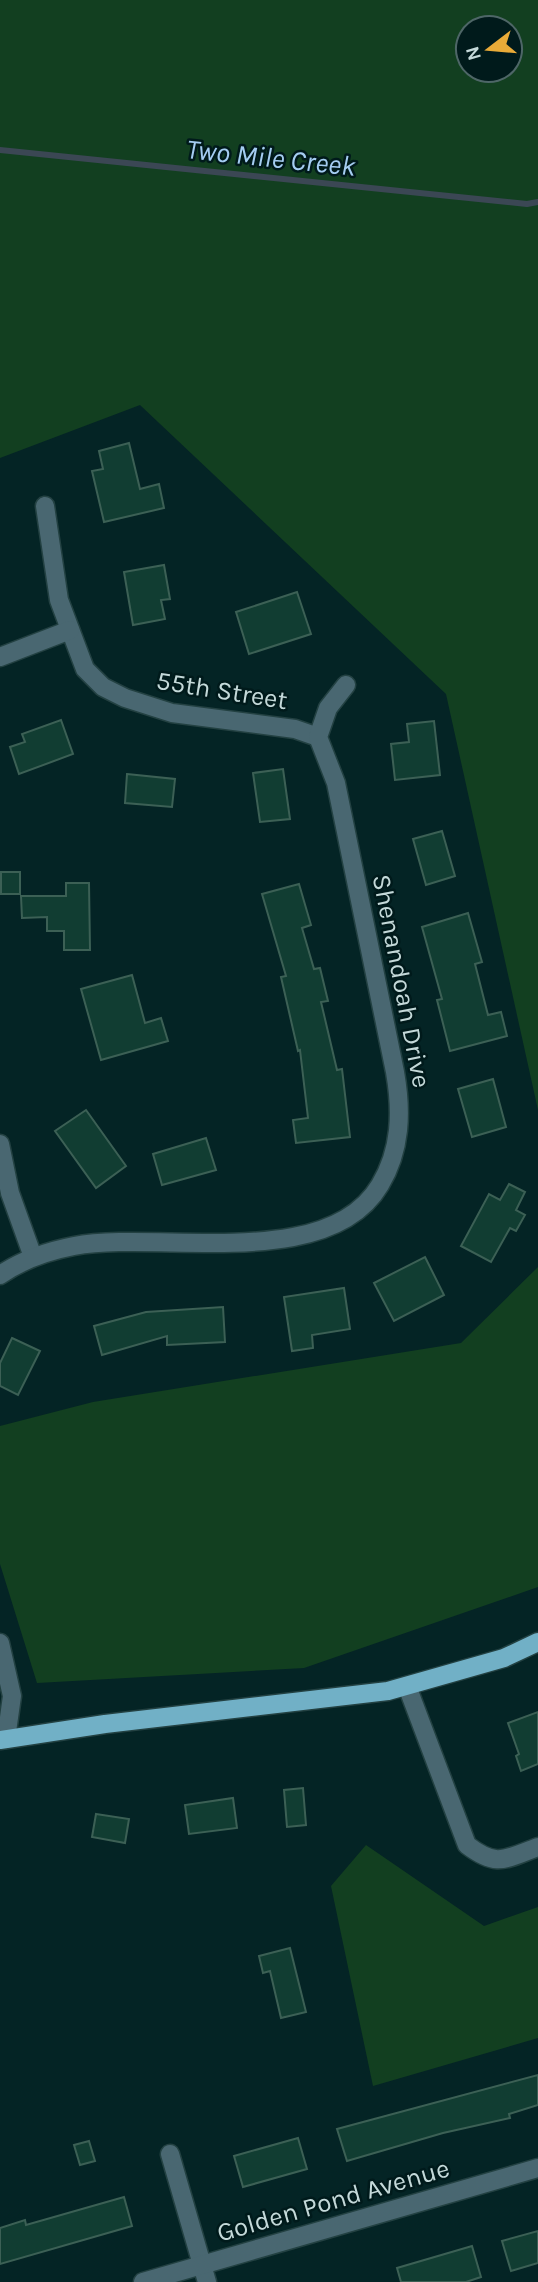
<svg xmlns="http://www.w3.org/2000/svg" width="538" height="2282" font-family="Karla,sans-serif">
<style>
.green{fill:#123f20;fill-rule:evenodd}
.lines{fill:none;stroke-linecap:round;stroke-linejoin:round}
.stream{stroke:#3b4754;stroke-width:6}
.building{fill:#113d32;stroke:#3c6055;stroke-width:2}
.minor-casing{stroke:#234142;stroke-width:21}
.major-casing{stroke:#234142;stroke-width:21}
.minor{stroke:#496771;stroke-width:18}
.major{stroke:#71b0c6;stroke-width:18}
.labels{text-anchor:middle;stroke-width:5;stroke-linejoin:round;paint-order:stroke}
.street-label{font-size:26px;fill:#c4d9d9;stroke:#001a1b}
.water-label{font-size:28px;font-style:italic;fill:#a4cdf2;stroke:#001a1b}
</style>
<rect width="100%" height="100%" fill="#042425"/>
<g class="green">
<path d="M0 0H538V1110L446 694 140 405 0 458ZM510 28V70H468V28Z"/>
<path d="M538 1267V1587L304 1668 37 1683 0 1564V1426L93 1402 461 1343Z"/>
<path d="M366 1845 484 1926 538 1907V2038L373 2086 331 1886Z"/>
</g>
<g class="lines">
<path class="stream" d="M0 150 527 204 538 202"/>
</g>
<g class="building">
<path d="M129 443 140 489 159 484 164 508 104 522 92 471 103 469 99 451Z"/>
<path d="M164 565 170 599 161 600 165 619 133 625 124 572Z"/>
<path d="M297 592 311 634 249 654 236 612Z"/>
<path d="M61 720 73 754 19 774 10 747 25 742 22 734Z"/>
<path d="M434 721 440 775 395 780 391 744 409 742 407 724Z"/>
<path d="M283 769 290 819 260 822 253 773Z"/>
<path d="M127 774 175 779 172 807 125 803Z"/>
<path d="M442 831 455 876 426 885 413 839Z"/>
<rect x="1" y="872" width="19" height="22"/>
<path d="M66 883H89L90 950H64V931H47V917L22 918 21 896H66Z"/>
<path d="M299 884 311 925 302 928 314 969 320 968 328 1001 321 1002 337 1070 342 1069 350 1137 296 1143 293 1120 308 1118 300 1050 298 1051 281 977 286 976 262 894Z"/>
<path d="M468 913 482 962 475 964 488 1015 501 1012 507 1036 450 1051 437 1000 442 999 422 927Z"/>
<path d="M132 975 145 1023 161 1018 168 1041 101 1060 81 989Z"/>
<path d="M493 1079 506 1127 472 1137 458 1089Z"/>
<path d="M86 1110 126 1166 96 1188 55 1131Z"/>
<path d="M206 1138 216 1170 162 1185 153 1154Z"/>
<path d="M509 1184 525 1192 516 1210 525 1215 516 1231 510 1228 491 1262 461 1246 489 1194 500 1200Z"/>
<path d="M425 1257 444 1295 394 1321 374 1283Z"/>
<path d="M344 1288 350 1329 312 1335 313 1348 292 1351 284 1297Z"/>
<path d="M223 1307 225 1342 167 1345V1336L102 1355 94 1326 146 1312Z"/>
<path d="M12 1338 40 1351 18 1395 0 1386V1363Z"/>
<path d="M538 1712V1764L521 1771 516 1756 519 1754 508 1723Z"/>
<path d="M303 1788 306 1825 287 1827 284 1790Z"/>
<path d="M233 1798 237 1828 189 1834 185 1805Z"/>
<path d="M96 1814 129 1819 125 1843 92 1837Z"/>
<path d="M290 1948 306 2012 281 2018 270 1971 263 1973 259 1956Z"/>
<path d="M538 2075V2105L509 2114 510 2118 443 2133 347 2161 337 2129Z"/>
<path d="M298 2138 307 2169 243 2187 234 2156Z"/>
<path d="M89 2141 95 2161 80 2165 74 2145Z"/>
<path d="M124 2197 132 2226 0 2264V2228L25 2220 26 2225Z"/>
<path d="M538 2231V2263L511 2271 502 2241Z"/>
<path d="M472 2246 481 2277 466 2282H401L397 2268Z"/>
</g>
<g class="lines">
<g class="minor-casing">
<g id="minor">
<path d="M45 506 59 600 85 669 103 687 125 698 172 713 295 729 318 737"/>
<path d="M0 657 70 630"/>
<path d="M0 1144 10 1193 33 1257"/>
<path d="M0 1275C22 1260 48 1251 74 1246 160 1230 328 1273 380 1185 401 1150 402 1112 395 1072L336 783 318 737 328 708 346 685"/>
<path d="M0 1643 12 1696 6 1739"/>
<path d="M407 1686 467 1845C497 1868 505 1859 538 1847"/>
<path d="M170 2154 207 2282"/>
<path d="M143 2282 538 2168"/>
</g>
</g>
<g class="major-casing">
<path id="major" d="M0 1740 105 1724 388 1691 504 1658 538 1642"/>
</g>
<use href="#minor" class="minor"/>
<use href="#major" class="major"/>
</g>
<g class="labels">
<g class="street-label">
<text transform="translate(222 690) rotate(9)" y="9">55th Street</text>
<text transform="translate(402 981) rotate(79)" y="9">Shenandoah Drive</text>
<text transform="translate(333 2200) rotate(-16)" y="9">Golden Pond Avenue</text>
</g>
<g class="water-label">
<text transform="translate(271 157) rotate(6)" y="10">Two Mile Creek</text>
</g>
</g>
<g transform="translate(489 49) rotate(254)"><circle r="33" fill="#001a1b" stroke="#4e6667" stroke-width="2"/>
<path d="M0-5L12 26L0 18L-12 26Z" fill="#e9ab38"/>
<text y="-10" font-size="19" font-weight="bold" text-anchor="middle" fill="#c4d9d9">N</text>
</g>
</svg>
